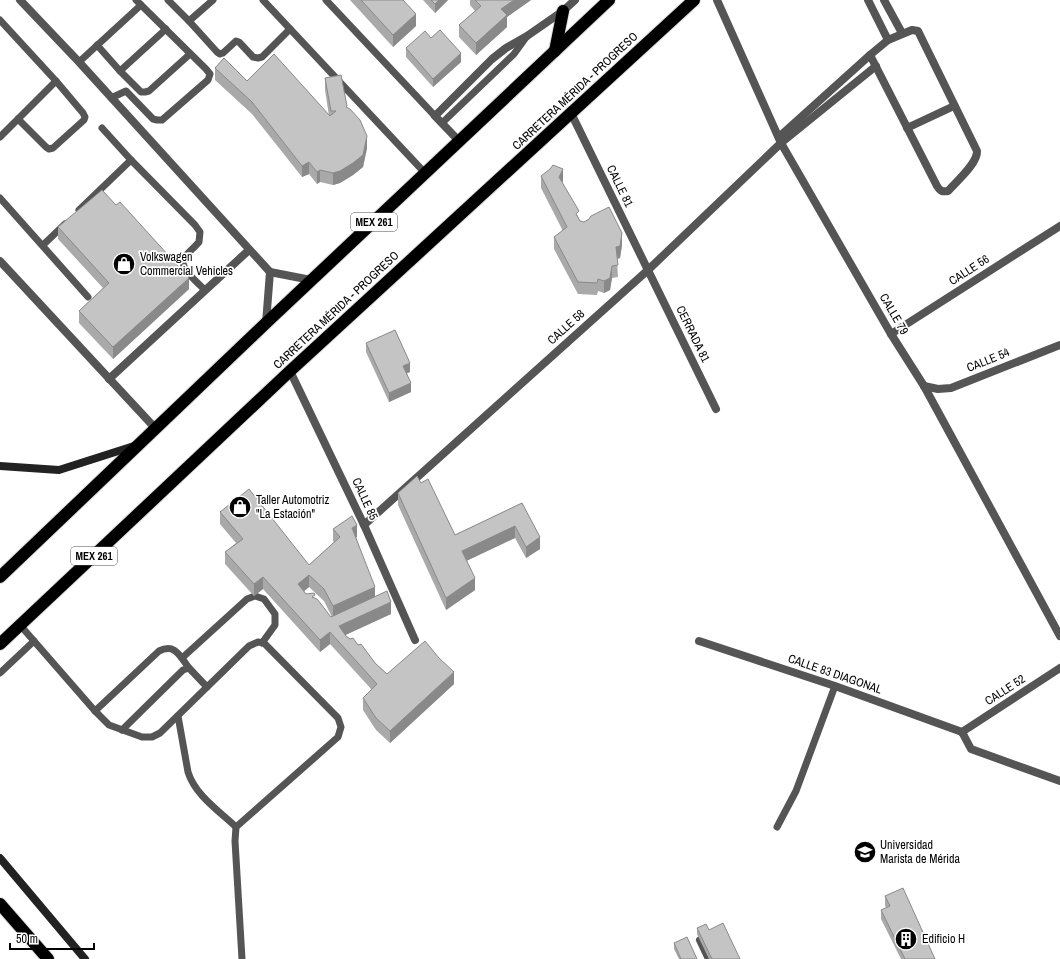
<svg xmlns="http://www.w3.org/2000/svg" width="1060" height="959" font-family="'Archivo Narrow',sans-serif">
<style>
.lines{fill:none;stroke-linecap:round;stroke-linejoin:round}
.highway-casing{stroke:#dbdbdb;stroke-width:14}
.lane{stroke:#555;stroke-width:7}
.street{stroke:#555;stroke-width:8}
.secondary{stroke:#222;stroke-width:8}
.highway{stroke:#000;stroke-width:12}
.wall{fill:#a9a9a9;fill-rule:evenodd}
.shaded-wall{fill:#898989}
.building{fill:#c4c4c4;stroke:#898989}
.labels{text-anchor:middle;stroke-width:3.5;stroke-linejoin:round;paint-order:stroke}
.shield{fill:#fff;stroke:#4c4c4c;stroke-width:1}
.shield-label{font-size:11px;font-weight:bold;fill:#000}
.street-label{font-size:12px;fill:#000;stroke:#fff}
.poi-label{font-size:12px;fill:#000;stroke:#fff;text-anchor:start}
</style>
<rect width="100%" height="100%" fill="#fff"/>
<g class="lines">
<g class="highway-casing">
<g id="highway">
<path d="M555 51 563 11"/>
<path d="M0 577 266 323 609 0"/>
<path d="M0 644 290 371 694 0"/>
<path d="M0 904 48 959"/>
</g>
</g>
<g class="lane">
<path d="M168 0 189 21 213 0"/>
<path d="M263 0 425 173"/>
<path d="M326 0 435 116"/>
<path d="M0 20 56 81 83 113 85 117 84 120 53 148 49 149 46 147 18 119"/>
<path d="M189 21 217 52 220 54 223 53 236 41 239 42 253 57 258 58 262 57 290 29"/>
<path d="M97 45 120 71 166 29"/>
<path d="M79 62 141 5"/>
<path d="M120 71 141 92H145L149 91 190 54"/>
<path d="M111 98 126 91 153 119 157 120H162L208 80 210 74 206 69 136 0"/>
<path d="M442 123 514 54 527 36"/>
<path d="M102 128 131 160 195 225 200 232 199 242C195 247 188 252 184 258 178 267 199 284 205 290"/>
<path d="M0 137 56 81"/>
<path d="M0 198 88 297"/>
<path d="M79 210 131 160"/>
<path d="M43 245 65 224"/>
<path d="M20 625 95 711 109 725 142 737H152L160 733 249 646 258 642 264 643 338 718 341 727 338 737 236 827 235 841 242 959"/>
<path d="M182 658 247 599 255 596 264 599 275 614V625L262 643"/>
<path d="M0 673 34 641"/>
<path d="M95 711 159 651C175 643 180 656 189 668"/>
<path d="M178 716 188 772C195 795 219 811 236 827"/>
<path d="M122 730 183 670 189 668 207 687"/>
<path d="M777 827 796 791 835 686"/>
</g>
<g class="street">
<path d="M20 0 79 62 270 272 311 280"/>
<path d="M717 0 781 143 891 334 924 386 1060 636"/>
<path d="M868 0 888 40"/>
<path d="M884 0 902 33"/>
<path d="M912 30 918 31 977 151C978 163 956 182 948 191 942 192 940 191 937 186L870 55 888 40Z"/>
<path d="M571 113 716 409"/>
<path d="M907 128 954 106"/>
<path d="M779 137 870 55"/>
<path d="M459 141 435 116 492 59 506 48 527 36 563 11 575 0"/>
<path d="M0 261 156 429"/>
<path d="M266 323 270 272"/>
<path d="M891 334 1060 226"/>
<path d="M290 371 364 525 415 640"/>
<path d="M109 379 249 250"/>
<path d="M924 386 938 389 951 388 1060 345"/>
<path d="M364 525 648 270 781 143 876 66"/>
<path d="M699 641 835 686 962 732"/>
<path d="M962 732 1060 668"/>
<path d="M962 732 971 749 1060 781"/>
<path d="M700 940 709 959"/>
</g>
<g class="secondary">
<path d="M0 466 59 470 134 446"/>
<path d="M0 858 85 959"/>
</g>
<use href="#highway" class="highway"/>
</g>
<g class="wall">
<path d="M350 0H403L416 26 393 47Z"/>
<path d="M423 0H448L435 13Z"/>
<path d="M470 0H531L507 17V27L476 55 459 37V25L475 11 470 5Z"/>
<path d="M431 38 461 62 433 87 406 57V48Z"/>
<path d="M215 68 329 116 325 90V78L347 108 367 148 363 167 353 175 340 183 333 185 320 182 317 184 309 174 302 177 252 114 215 80Z"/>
<path d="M541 176 563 181 562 182 580 221 622 245 620 258 617 259 618 277 612 278 610 290 604 293 598 291 597 295 578 294 554 249V237L563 231 541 188Z"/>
<path d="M58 227 189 289 113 359 79 323V311L103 288 58 239Z"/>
<path d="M366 343 410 372 407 373 411 392 389 402 366 352Z"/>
<path d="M421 483 455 535 522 503 540 549 526 558 515 538 466 561 475 590 446 610 398 505V493Z"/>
<path d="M220 512 309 565 334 542 333 541V529L357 537H356L375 596 391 614 345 635 350 639 358 645 375 663 387 674 454 684 390 743 376 730 363 710V698L372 690 330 644 320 652 263 589 254 596 225 564V552L236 543 220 524ZM309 587 324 601 332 617H331L315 598 306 594 304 591Z"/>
<path d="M885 896 935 959H901L881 919V910L886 908 885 905Z"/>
<path d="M697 928 709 930 740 959H709L697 934Z"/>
<path d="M674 943 697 959H679L674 949Z"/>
</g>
<g class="shaded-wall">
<path d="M439 0H448L435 13V4Z"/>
<path d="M514 0H531L507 17V27L476 55V43L501 9Z"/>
<path d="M416 14V26L393 47V35Z"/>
<path d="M461 53V62L433 87V79Z"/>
<path d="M367 136V148L363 167 353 175 340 183 333 185V173Z"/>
<path d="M309 162V174L302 177V166Z"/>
<path d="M563 169V181L559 189V177Z"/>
<path d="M320 170V182L317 184V172Z"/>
<path d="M622 233V245L620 258 616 259V247Z"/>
<path d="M612 266V278L610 290 604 293V281Z"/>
<path d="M189 278V289L113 359V347Z"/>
<path d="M410 363V372L403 375V366Z"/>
<path d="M411 383V392L389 402V393Z"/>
<path d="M357 525V537L352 540V528Z"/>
<path d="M515 526V538L462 563V551Z"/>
<path d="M540 537V549L526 558V547Z"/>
<path d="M309 575V587L298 596V584Z"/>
<path d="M263 577V589L254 596V584Z"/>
<path d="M475 578V590L446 610V598Z"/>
<path d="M375 587V599L333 617V606Z"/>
<path d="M391 602V614L339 638V626Z"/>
<path d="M330 632V644L320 652V640Z"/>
<path d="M454 672V684L390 743V731Z"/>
</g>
<g class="building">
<path d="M361 0H403L416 14 393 35Z"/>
<path d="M431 0H439L435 4Z"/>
<path d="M475 0H514L501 9 507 15 476 43 459 25 481 6Z"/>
<path d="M440 30 461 53 433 79 406 48 425 31 431 38Z"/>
<path d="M274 54 330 116 336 111H331L325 78 341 75 347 106 346 107 350 109 360 120 367 136 363 155 353 163 340 171 333 173 320 170 317 172 309 162 302 166 252 102 215 68 224 58 247 81Z"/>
<path d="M553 165 563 169 559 177 579 211 576 214 580 221 584 222 589 219 591 216 609 207 622 233 620 246 616 247 618 265 612 266 610 278 604 281 598 279 597 283 578 282 554 237 567 227 541 176 550 169Z"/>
<path d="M102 190 116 205 120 202 189 278 113 347 79 311 109 283 58 227Z"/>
<path d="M395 330 410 363 403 366 411 383 389 393 366 343Z"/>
<path d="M417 476 421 483 428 479 455 535 522 503 540 537 526 547 515 526 462 551 475 578 446 598 398 493Z"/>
<path d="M249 489 309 565 340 537 333 529 352 516 357 525 352 528 375 587 333 606 324 589 309 575 298 584 306 594 314 593 315 595 312 597 317 599 331 617 387 591 391 602 339 626 346 636 350 639 353 638 358 645 361 644 375 663 387 674 425 641 439 658 454 672 390 731 376 718 363 698 377 684 330 632 320 640 263 577 254 584 225 552 243 539 220 512Z"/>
<path d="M903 888 935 959H905L881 910 890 906 885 896Z"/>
<path d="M723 923 740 959H712L697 928 706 924 709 930Z"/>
<path d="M687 937 697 959H681L674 943Z"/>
</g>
<defs>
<g id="shop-disc" transform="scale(1.15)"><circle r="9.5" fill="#000" stroke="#fff"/><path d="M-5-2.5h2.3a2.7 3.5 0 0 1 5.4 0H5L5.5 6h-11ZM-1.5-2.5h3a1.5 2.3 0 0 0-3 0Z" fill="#fff"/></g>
<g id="university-disc" transform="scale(1.15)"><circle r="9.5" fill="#000" stroke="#fff"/><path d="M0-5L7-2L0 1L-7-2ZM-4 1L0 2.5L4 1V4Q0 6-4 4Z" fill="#fff"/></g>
<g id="building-disc" transform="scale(1.15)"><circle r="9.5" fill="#000" stroke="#fff"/><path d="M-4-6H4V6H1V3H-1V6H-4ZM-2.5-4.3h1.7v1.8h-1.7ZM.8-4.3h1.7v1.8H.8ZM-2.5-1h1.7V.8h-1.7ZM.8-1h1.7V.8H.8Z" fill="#fff"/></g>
</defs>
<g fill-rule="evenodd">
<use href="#shop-disc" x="124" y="264"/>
<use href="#shop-disc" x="240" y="507"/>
<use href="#university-disc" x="865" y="852"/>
<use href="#building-disc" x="906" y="939"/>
</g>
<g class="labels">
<g class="shield">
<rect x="351" y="213" width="46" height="18" rx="3"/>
<rect x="71" y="547" width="46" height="18" rx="3"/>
</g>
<g class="shield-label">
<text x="374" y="226">MEX 261</text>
<text x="94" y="560">MEX 261</text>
</g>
<g class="street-label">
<text transform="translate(575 91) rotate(-43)" y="4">CARRETERA MÉRIDA - PROGRESO</text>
<text transform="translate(620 186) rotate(64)" y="4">CALLE 81</text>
<text transform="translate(969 270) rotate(-33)" y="4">CALLE 56</text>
<text transform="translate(336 310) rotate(-43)" y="4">CARRETERA MÉRIDA - PROGRESO</text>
<text transform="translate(894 314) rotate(60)" y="4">CALLE 79</text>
<text transform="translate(566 327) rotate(-42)" y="4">CALLE 58</text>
<text transform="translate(693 334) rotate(64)" y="4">CERRADA 81</text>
<text transform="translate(988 360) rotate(-22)" y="4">CALLE 54</text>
<text transform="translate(365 499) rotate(65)" y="4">CALLE 85</text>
<text transform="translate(835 674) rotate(19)" y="4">CALLE 83 DIAGONAL</text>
<text transform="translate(1005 690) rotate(-33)" y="4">CALLE 52</text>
</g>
<g class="poi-label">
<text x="140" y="261">Volkswagen<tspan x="140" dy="14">Commercial Vehicles</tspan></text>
<text x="256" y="504">Taller Automotriz<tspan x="256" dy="14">"La Estación"</tspan></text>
<text x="880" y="849">Universidad<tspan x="880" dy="14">Marista de Mérida</tspan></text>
<text x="922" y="943">Edificio H</text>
</g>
</g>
<path d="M10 943v6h84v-6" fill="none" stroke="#000000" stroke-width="2"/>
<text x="16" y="943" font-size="12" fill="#000000" stroke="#ffffff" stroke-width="3" paint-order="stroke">50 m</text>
</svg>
